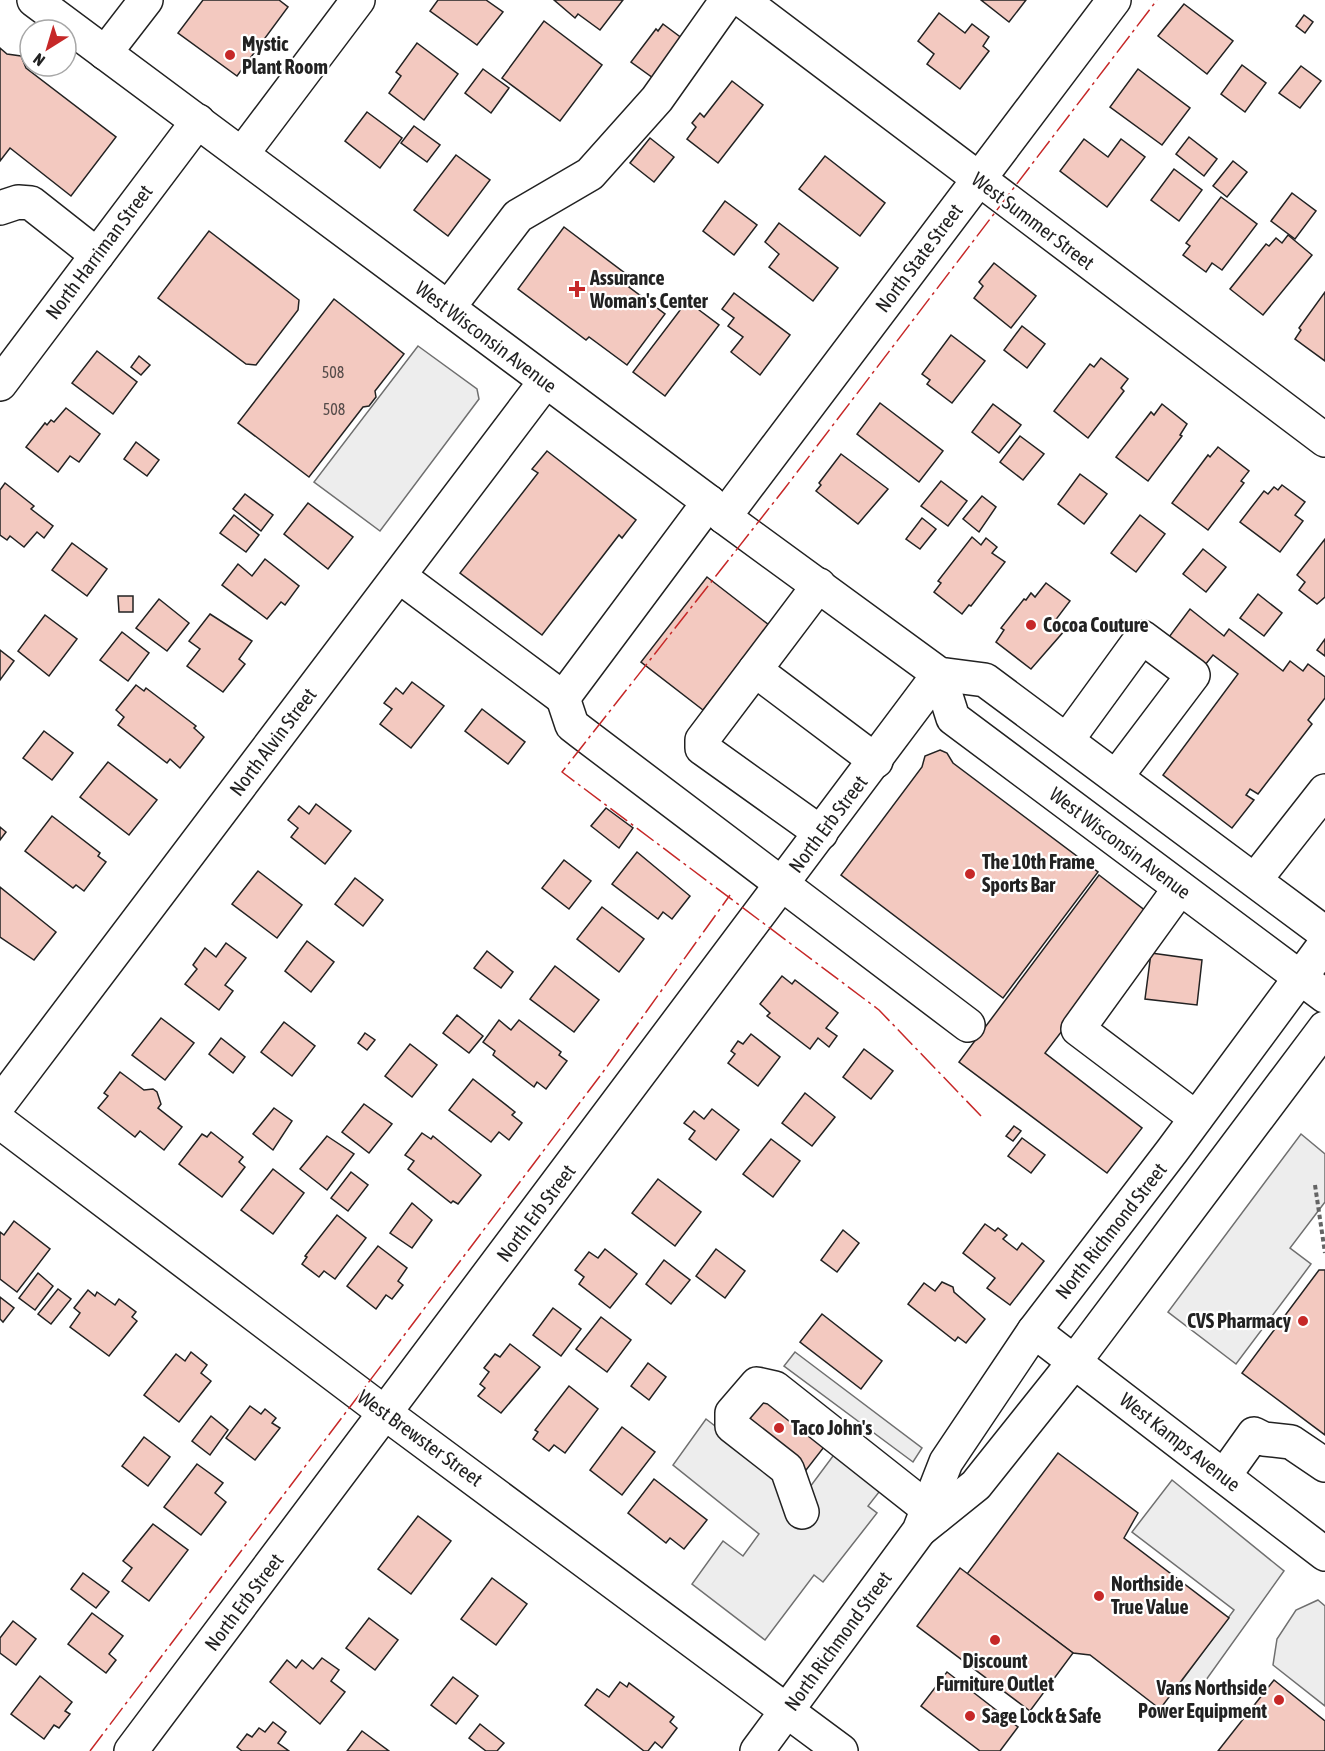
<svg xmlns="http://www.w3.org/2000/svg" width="1325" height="1751" font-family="'Asap Condensed',sans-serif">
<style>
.parking{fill:#ededed;stroke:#6f6f6f;stroke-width:1.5}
.building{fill:#f3c9c0;stroke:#222;stroke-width:1.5}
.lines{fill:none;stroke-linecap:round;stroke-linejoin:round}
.minor-casing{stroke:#222;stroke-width:36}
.major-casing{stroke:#222;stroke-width:36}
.path{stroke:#646464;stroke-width:4;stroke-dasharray:4.5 3;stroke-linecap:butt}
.minor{stroke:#fff;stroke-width:33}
.major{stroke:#fff;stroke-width:33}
.power{stroke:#c62828;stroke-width:1.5;stroke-dasharray:21 4.5 3 4.5;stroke-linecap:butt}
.poi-dot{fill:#c62828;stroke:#fff;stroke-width:2}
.labels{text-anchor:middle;stroke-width:4.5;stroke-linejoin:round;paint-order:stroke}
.number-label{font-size:16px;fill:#564c4a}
.poi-label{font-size:20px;font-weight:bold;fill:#222;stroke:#fff;text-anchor:start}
.street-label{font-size:20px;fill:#222;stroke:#fff}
</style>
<rect width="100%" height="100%" fill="#fff"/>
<g class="parking">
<path d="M418 346 477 389 479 399 380 531 314 482Z"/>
<path d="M1301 1134 1325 1154V1202L1290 1248 1311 1264 1236 1364 1168 1312Z"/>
<path d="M795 1352 922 1448 913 1462 784 1366Z"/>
<path d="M706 1419 804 1495 836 1452 883 1487 868 1506 877 1513 823 1582 814 1575 765 1640 692 1584 723 1541 743 1556 759 1534 673 1465Z"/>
<path d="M1172 1480 1284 1571 1196 1694 1180 1683 1234 1610 1132 1532Z"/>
<path d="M1318 1600 1325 1606V1706L1273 1665 1277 1639 1296 1610Z"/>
</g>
<g class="building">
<path d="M203 0H279L288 7 237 76 178 33Z"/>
<path d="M438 0H486L503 12 477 45 430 11Z"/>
<path d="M554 0H623L600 30 578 14 575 18Z"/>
<path d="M981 0H1026L1009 22Z"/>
<path d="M1184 4 1233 41 1207 74 1158 36Z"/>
<path d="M939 13 965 33 972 24 989 37 983 46 989 51 960 89 927 64 934 54 918 41Z"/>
<path d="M1304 15 1313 22 1305 33 1296 26Z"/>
<path d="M544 21 602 65 560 121 502 78Z"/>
<path d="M663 24 687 42 660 83 631 62 656 29 658 31Z"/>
<path d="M417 43 458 74 424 120 389 93 401 76 396 72Z"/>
<path d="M0 48 7 54 21 56 26 68 116 137 71 196 10 148 0 161Z"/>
<path d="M1242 65 1266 83 1245 112 1221 94Z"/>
<path d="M1301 66 1321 81 1300 108 1279 93Z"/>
<path d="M483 69 509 88 491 113 465 93Z"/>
<path d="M1138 69 1190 108 1162 145 1110 107Z"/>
<path d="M732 81 763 105 718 163 687 139 696 127 692 123 700 113 704 117Z"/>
<path d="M367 112 402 138 380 168 345 141Z"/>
<path d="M414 126 440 145 427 162 401 143Z"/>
<path d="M1189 137 1217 159 1204 176 1176 154Z"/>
<path d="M650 138 674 157 654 182 630 163Z"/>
<path d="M1084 139 1108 157 1121 139 1145 157 1107 207 1060 171Z"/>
<path d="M456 155 490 180 448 236 414 210Z"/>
<path d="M825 156 885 203 860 236 799 189Z"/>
<path d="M1233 161 1247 172 1227 197 1213 186Z"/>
<path d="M1174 169 1202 190 1179 221 1151 200Z"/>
<path d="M1292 193 1316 211 1295 239 1271 221Z"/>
<path d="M1221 197 1257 224 1222 270 1212 263 1206 272 1183 255 1190 246 1186 243Z"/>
<path d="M725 201 757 225 734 255 703 231Z"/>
<path d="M779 223 838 268 813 301 769 267 779 254 765 242Z"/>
<path d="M564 227 634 280 629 287 665 314 627 365 589 337 586 340 518 289Z"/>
<path d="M209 231 299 300 298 310 256 365 246 364 158 298Z"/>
<path d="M1288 235 1312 255 1263 315 1230 289 1266 244 1269 246 1276 238 1282 243Z"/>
<path d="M994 263 1036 296 1011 328 974 298 983 286 979 282Z"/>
<path d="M1325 292V361L1295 339 1301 330 1299 328Z"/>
<path d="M734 293 790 335 760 375 731 352 743 337 728 326 734 318 722 309Z"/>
<path d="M334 299 404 354 375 391 376 397 369 406 363 407 309 477 238 423Z"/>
<path d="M687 301 719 325 665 396 633 372Z"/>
<path d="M1022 326 1045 344 1027 368 1004 350Z"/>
<path d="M951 335 985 361 952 403 927 384 930 380 922 374Z"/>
<path d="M97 351 137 382 113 414 72 383Z"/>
<path d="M139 356 150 365 141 375 131 367Z"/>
<path d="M1101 358 1128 379 1121 388 1124 391 1088 438 1054 411 1090 364 1094 367Z"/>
<path d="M880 403 943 451 919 482 857 434Z"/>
<path d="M993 404 1021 425 999 453 972 432Z"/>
<path d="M1162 404 1187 424 1180 435 1182 436 1148 481 1116 457 1151 412 1154 415Z"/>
<path d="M66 408 100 434 79 462 70 456 58 472 26 447 45 423 47 425 51 420 54 422Z"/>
<path d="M1020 436 1044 454 1023 480 1000 462Z"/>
<path d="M136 442 159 460 147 476 124 459Z"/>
<path d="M1218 447 1249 471 1241 481 1244 483 1208 530 1172 503 1208 455 1210 457Z"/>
<path d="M547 451 636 520 622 538 619 535 542 635 460 573 538 473 532 469Z"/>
<path d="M841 454 888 489 858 524 816 491 821 485 819 483Z"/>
<path d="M1080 474 1107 494 1084 524 1058 504Z"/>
<path d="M941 481 967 501 948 526 921 506Z"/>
<path d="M5 483 34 506 31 509 53 526 44 538 37 532 24 547 10 536 7 540 0 535V490Z"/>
<path d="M1282 485 1305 502 1295 515 1303 521 1280 552 1240 522 1264 491 1268 494 1274 487 1278 490Z"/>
<path d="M245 494 273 515 261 531 233 509Z"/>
<path d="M982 496 996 507 979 532 963 519Z"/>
<path d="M308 503 353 537 328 569 284 534Z"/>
<path d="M234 515 259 535 246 552 220 533Z"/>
<path d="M1140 515 1165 534 1136 572 1111 553Z"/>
<path d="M922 518 936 529 920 549 906 539Z"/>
<path d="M972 537 981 545 986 538 997 547 992 553 1005 562 971 606 969 605 962 614 934 592 941 583 938 581Z"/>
<path d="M1325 539V597L1317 604 1299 590 1305 582 1297 575Z"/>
<path d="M72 543 107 569 87 596 52 570Z"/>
<path d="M1203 549 1226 567 1206 592 1183 574Z"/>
<path d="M265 559 299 586 285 605 281 602 267 619 222 585 238 564 252 576Z"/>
<path d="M707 577 769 625 703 710 641 662Z"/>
<path d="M1046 583 1070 601 1054 622 1065 630 1031 669 996 642 1004 630 1001 628 1024 599 1026 600 1031 593 1035 597Z"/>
<path d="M1258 594 1282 613 1264 636 1240 618Z"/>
<path d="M118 596H133V612H119Z"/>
<path d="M159 599 189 623 167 651 136 628Z"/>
<path d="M1190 609 1224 636 1229 629 1283 671 1290 661 1303 671 1308 664 1325 677V698L1308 720 1312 724 1258 794 1250 789 1246 795 1254 800 1232 828 1163 775 1238 674 1213 655 1205 665 1169 637Z"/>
<path d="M210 614 252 641 239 659 245 664 223 692 187 666 200 649 189 641Z"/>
<path d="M45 615 77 639 49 676 18 651Z"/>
<path d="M122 632 149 653 128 681 100 660Z"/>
<path d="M1325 639V656L1317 650Z"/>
<path d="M0 650 14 661 0 680Z"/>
<path d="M412 682 444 706 411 748 380 724 392 709 384 703 396 688 403 694Z"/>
<path d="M136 685 144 691 146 688 196 726 194 728 204 737 180 768 170 759 167 763 118 725 124 717 116 710Z"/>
<path d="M482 709 525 742 508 764 465 731Z"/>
<path d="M44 731 73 753 52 780 23 758Z"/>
<path d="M940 750 947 753 953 763 1098 872 1003 998 841 875 922 767 925 756Z"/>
<path d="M108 762 157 800 129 835 80 797Z"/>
<path d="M316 804 351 831 325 864 291 837 298 828 288 820 299 806 309 814Z"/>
<path d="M606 808 633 828 619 848 591 826Z"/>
<path d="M52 816 100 853 98 856 106 862 84 891 76 885 73 888 25 851Z"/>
<path d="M0 827 6 832 0 840Z"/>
<path d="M637 852 690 896 672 919 663 912 658 919 612 884Z"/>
<path d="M564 860 591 881 569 909 542 888Z"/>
<path d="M258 871 302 905 277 938 232 904Z"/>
<path d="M1099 875 1151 915 1045 1053 1142 1128 1107 1173 959 1062Z"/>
<path d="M355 878 383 900 363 926 335 904Z"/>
<path d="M0 887 56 932 34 960 0 937Z"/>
<path d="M602 907 644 939 619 972 577 939Z"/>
<path d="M307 941 334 962 311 992 285 971Z"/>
<path d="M226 943 246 958 225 985 233 991 219 1010 185 984 197 969 193 965 205 948 216 957Z"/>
<path d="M487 951 513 972 501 988 474 968Z"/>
<path d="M1151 953 1202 960 1197 1005 1145 999Z"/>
<path d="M555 966 599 1000 574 1032 530 999Z"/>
<path d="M782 976 792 984 795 980 838 1013 826 1028 837 1036 829 1047 818 1038 810 1049 767 1016 770 1013 760 1004Z"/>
<path d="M457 1015 483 1036 469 1053 443 1033Z"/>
<path d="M161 1018 194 1043 165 1080 132 1055Z"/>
<path d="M499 1020 511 1030 519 1020 561 1052 559 1055 567 1061 546 1089 537 1082 534 1087 493 1055 495 1051 483 1042Z"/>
<path d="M284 1022 315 1046 292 1076 261 1052Z"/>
<path d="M365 1033 375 1040 367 1050 358 1043Z"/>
<path d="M751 1034 780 1057 758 1086 728 1063 735 1054 731 1051 738 1041 743 1044Z"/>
<path d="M221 1038 245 1057 233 1073 209 1054Z"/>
<path d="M410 1044 437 1065 412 1097 385 1076Z"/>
<path d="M864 1049 893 1071 871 1099 843 1077Z"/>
<path d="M120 1072 144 1090 153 1089 157 1092 161 1104 158 1108 182 1127 164 1150 140 1131 135 1137 98 1108 108 1096 104 1093Z"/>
<path d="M473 1079 515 1112 512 1115 522 1123 509 1140 499 1132 491 1142 449 1110Z"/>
<path d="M805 1093 835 1117 812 1146 782 1123Z"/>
<path d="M364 1104 392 1124 369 1153 342 1132Z"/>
<path d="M274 1108 292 1121 273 1150 253 1134Z"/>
<path d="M712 1109 739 1130 716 1160 689 1139 695 1131 684 1123 694 1111 704 1119Z"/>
<path d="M1014 1126 1021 1131 1013 1141 1006 1136Z"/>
<path d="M211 1132 243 1157 239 1162 245 1167 222 1197 179 1164 202 1134 207 1137Z"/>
<path d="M422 1133 431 1139 433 1136 481 1175 458 1204 453 1201 451 1203 408 1169 414 1161 405 1155Z"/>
<path d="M327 1136 354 1154 327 1190 300 1169Z"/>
<path d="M1022 1138 1045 1155 1031 1173 1008 1156Z"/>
<path d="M771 1139 800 1161 773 1197 743 1174Z"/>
<path d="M273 1169 304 1193 273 1234 241 1210Z"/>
<path d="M351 1172 368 1185 348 1211 331 1198Z"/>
<path d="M658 1179 701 1212 675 1246 632 1213Z"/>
<path d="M412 1203 432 1220 412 1248 390 1233Z"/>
<path d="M337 1215 366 1238 335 1279 324 1271 319 1277 302 1264 307 1257 305 1256Z"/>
<path d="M14 1221 50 1249 17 1292 0 1279V1232L4 1235Z"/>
<path d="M985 1224 995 1231 998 1228 1007 1235 1003 1239 1017 1250 1022 1243 1044 1261 1010 1305 987 1288 995 1278 963 1253Z"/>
<path d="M843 1230 859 1243 837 1272 821 1260Z"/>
<path d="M378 1246 407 1268 398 1281 403 1285 392 1299 386 1295 376 1309 347 1286Z"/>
<path d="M605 1249 637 1274 610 1308 579 1284 584 1277 575 1270 589 1252 598 1258Z"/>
<path d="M716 1249 745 1271 725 1298 696 1276Z"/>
<path d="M664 1260 690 1280 671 1304 646 1284Z"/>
<path d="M1319 1270H1325V1435L1242 1373Z"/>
<path d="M38 1273 53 1286 35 1310 19 1298Z"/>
<path d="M942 1282 953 1287 954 1292 985 1319 966 1343 958 1337 955 1341 908 1304 924 1283 935 1291Z"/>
<path d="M58 1289 71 1299 51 1324 38 1314Z"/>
<path d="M88 1290 95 1296 97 1292 115 1305 119 1299 136 1312 132 1317 137 1321 109 1356 70 1327 80 1313 74 1308Z"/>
<path d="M0 1297 14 1308 3 1322 0 1319Z"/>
<path d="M553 1308 581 1329 561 1356 533 1335Z"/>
<path d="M822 1314 882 1361 861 1389 800 1342Z"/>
<path d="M601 1317 631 1340 607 1372 576 1349Z"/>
<path d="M510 1344 540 1367 501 1413 478 1396 485 1388 480 1384 489 1372 484 1368 495 1354 500 1357Z"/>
<path d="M191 1352 207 1365 201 1373 211 1381 179 1422 144 1395 176 1354 185 1361Z"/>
<path d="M648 1363 666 1377 649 1400 631 1386Z"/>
<path d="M569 1386 598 1409 565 1453 554 1445 549 1451 533 1439 538 1432 535 1430Z"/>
<path d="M762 1389 831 1438 803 1474 737 1421Z"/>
<path d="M250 1406 261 1414 265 1409 276 1418 272 1423 280 1428 255 1460 226 1438Z"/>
<path d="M211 1416 228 1430 210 1455 192 1441Z"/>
<path d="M622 1427 655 1452 622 1495 590 1470Z"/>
<path d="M144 1437 170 1457 148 1486 122 1466Z"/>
<path d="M1058 1453 1138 1513 1124 1538 1229 1618 1160 1709 1090 1655 1073 1653 967 1574Z"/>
<path d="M197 1464 223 1483 215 1493 226 1502 201 1535 164 1507Z"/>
<path d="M654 1479 707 1520 684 1549 670 1538 666 1543 628 1513Z"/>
<path d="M418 1516 451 1541 411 1594 378 1569Z"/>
<path d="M153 1524 188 1550 149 1601 122 1581 132 1568 123 1561Z"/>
<path d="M960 1568 1073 1653 1030 1711 917 1626Z"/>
<path d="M83 1573 109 1592 96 1608 71 1589Z"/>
<path d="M492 1578 527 1604 496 1645 461 1619Z"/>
<path d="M92 1613 123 1636 109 1654 116 1660 106 1673 68 1644Z"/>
<path d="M369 1618 398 1640 375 1670 346 1648Z"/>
<path d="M13 1621 36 1639 16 1665 0 1653V1638Z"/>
<path d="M322 1658 339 1670 331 1681 345 1692 320 1724 270 1682 287 1660 296 1668 302 1660 313 1669Z"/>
<path d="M947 1672 1018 1727 1000 1751H980L921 1706Z"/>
<path d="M40 1676 72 1702 65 1711 70 1714 59 1728 54 1725 44 1739 11 1714Z"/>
<path d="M453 1677 478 1696 456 1724 431 1705Z"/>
<path d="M1274 1680 1325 1721V1751H1218Z"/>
<path d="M620 1682 627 1687 629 1683 674 1717 670 1722 677 1728 662 1748 655 1742 648 1751H644L585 1705 597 1689 609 1697Z"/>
<path d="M273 1722 286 1732 278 1743 289 1751H242L237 1747 247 1734 252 1737 259 1728 265 1732Z"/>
<path d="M480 1724 504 1743 497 1751H486L469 1738Z"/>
<path d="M362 1731 389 1751H347Z"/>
</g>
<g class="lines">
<g class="minor-casing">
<g id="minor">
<path d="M742 0 1325 440"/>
<path d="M105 53 146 0"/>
<path d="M242 154 358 0"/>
<path d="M0 208 18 202 31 203 97 255"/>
<path d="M448 308 518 216 590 174 657 99 727 0"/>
<path d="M0 384 198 121"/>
<path d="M724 517 1114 0"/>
<path d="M399 576 563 698 709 502"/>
<path d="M819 585 702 740V748L821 833"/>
<path d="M755 670 876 761"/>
<path d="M563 698 572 725 581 732 968 1025"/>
<path d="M1067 740 1142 637 1193 675 1116 777"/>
<path d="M1255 880 1325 791"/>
<path d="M1180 888 1078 1029 1196 1118"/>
<path d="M0 1103 545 382"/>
<path d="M0 1122 385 1413 841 1751"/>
<path d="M1034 1331 1325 1554"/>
<path d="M1224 1476 1254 1434 1264 1439 1291 1442 1325 1465"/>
<path d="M802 1512 787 1469 732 1426V1413L757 1384 775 1388 937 1516"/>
<path d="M131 1751 939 674"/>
</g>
</g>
<g class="major-casing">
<g id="major">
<path d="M34 0 709 502 724 517 939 674 985 680 1325 933"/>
<path d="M939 674 953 718 1325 996"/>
<path d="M920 1530 976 1485 1075 1361 1325 1028"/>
<path d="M757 1751 919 1531 946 1462 1034 1331 1172 1151 1325 944"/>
</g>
</g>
<path class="path" d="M1315 1185 1325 1253"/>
<use href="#minor" class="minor"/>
<use href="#major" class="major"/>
<g class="power">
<path d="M981 1116 879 1010 562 772 785 488 1157 0"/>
<path d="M90 1751 603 1072 730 895"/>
</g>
</g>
<g class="poi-dot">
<circle cx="230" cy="55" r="6"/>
<path d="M574 280h6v6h6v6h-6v6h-6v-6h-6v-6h6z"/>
<circle cx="1031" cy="625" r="6"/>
<circle cx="970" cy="874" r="6"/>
<circle cx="1303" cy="1321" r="6"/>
<circle cx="779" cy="1428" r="6"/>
<circle cx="1099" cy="1596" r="6"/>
<circle cx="995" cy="1640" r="6"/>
<circle cx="1279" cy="1700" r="6"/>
<circle cx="970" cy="1716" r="6"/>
</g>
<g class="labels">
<g class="number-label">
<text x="333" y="378">508</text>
<text x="334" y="415">508</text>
</g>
<g class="poi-label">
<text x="242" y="51">Mystic<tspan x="242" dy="23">Plant Room</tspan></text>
<text x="590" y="285">Assurance<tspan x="590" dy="23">Woman's Center</tspan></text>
<text x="1043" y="632">Cocoa Couture</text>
<text x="982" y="869">The 10th Frame<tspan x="982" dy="23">Sports Bar</tspan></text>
<text x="1291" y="1328" text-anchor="end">CVS Pharmacy</text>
<text x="791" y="1435">Taco John's</text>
<text x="1111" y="1591">Northside<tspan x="1111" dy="23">True Value</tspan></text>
<text x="995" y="1668" text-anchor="middle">Discount<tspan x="995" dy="23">Furniture Outlet</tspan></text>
<text x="1267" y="1695" text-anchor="end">Vans Northside<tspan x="1267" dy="23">Power Equipment</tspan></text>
<text x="982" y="1723">Sage Lock &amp; Safe</text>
</g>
<g class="street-label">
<text transform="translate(1033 221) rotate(37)" y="7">West Summer Street</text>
<text transform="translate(99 252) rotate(-53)" y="7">North Harriman Street</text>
<text transform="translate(919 258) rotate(-53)" y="7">North State Street</text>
<text transform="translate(486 337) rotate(37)" y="7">West Wisconsin Avenue</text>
<text transform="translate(273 742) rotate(-53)" y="7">North Alvin Street</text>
<text transform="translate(828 824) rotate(-53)" y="7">North Erb Street</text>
<text transform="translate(1120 843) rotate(37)" y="7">West Wisconsin Avenue</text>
<text transform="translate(536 1213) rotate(-53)" y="7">North Erb Street</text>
<text transform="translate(1111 1231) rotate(-52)" y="7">North Richmond Street</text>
<text transform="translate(420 1438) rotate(36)" y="7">West Brewster Street</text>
<text transform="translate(1180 1442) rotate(38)" y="7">West Kamps Avenue</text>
<text transform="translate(244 1602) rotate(-53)" y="7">North Erb Street</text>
<text transform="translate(838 1641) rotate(-54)" y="7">North Richmond Street</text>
</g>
</g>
<g transform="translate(48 48) rotate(217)"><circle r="28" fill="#ffffff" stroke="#a7a7a7" stroke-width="1.5"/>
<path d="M0-4.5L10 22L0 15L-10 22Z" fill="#c62828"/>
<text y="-9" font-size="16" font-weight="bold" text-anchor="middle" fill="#222222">N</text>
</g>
</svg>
